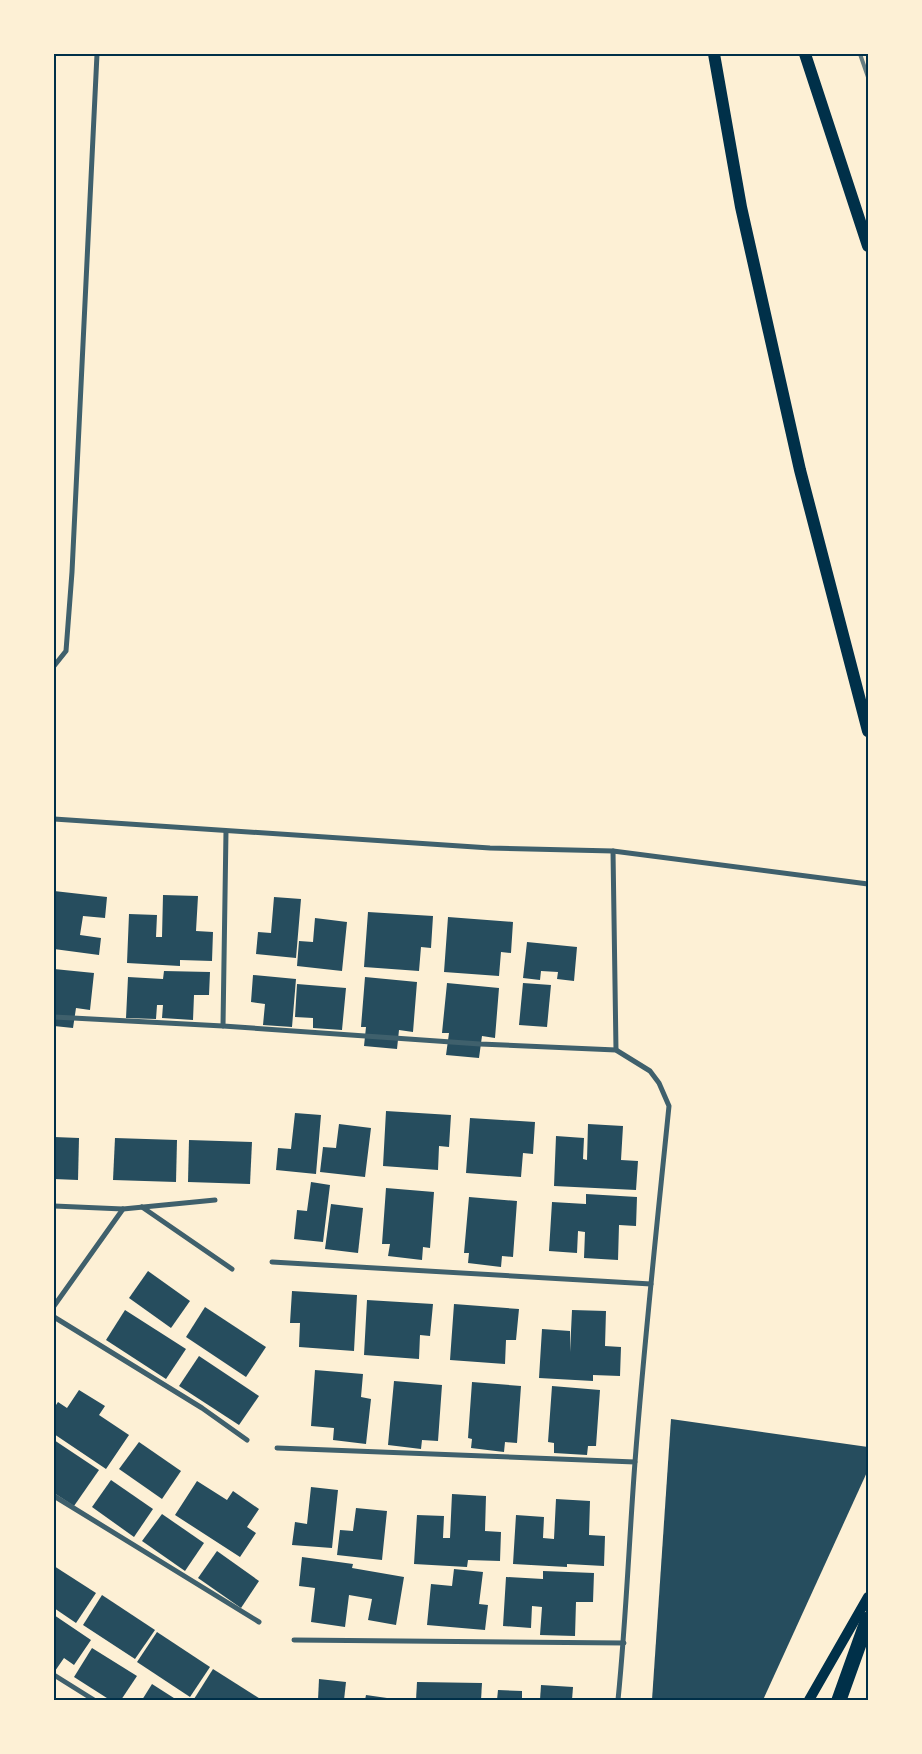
<svg xmlns="http://www.w3.org/2000/svg" width="922" height="1754" font-family="'PT Sans',sans-serif">
<style>
.building{fill:#264d5e}
.lines{fill:none;stroke-linecap:round;stroke-linejoin:round}
.minor{stroke:#3f606c;stroke-width:5}
.secondary{stroke:#003049;stroke-width:10}
.primary{stroke:#003049;stroke-width:12}
.motorway{stroke:#003049;stroke-width:15}
.rail{stroke:#657d81;stroke-width:4}
.neatline{fill:none;stroke:#003049;stroke-width:2}
</style>
<rect width="100%" height="100%" fill="#fdf0d5"/>
<g class="building">
<path d="M54 891 107 897 105 918 83 916 80 935 101 938 99 955 54 949Z"/>
<path d="M163 895 198 896 196 931 213 932 212 961 180 960V966L127 963 129 914 157 915 156 937H162Z"/>
<path d="M274 897 301 899 296 958 256 954 258 932 271 933Z"/>
<path d="M368 912 433 916 431 948 421 947 419 971 364 967Z"/>
<path d="M448 917 513 922 511 953 501 952 499 976 444 972Z"/>
<path d="M315 918 347 922 342 971 297 966 299 941 313 942Z"/>
<path d="M527 942 577 947 574 981 557 979 558 972 541 971 540 980 523 978Z"/>
<path d="M54 969 94 973 90 1010 76 1008 73 1028 54 1026Z"/>
<path d="M164 971 210 972 209 995H194L193 1020 162 1018 163 1005H157L156 1019 126 1018 128 977 163 979Z"/>
<path d="M253 975 296 979 292 1027 263 1025 265 1004 251 1002Z"/>
<path d="M365 977 417 982 413 1032 399 1030 397 1049 364 1046 366 1027H361Z"/>
<path d="M447 983 499 988 495 1038 482 1036 479 1058 446 1055 449 1033H442Z"/>
<path d="M523 983 551 985 547 1027 519 1025Z"/>
<path d="M297 984 346 988 342 1030 313 1028V1018L295 1017Z"/>
<path d="M386 1111 451 1115 449 1147 439 1146 438 1170 383 1166Z"/>
<path d="M295 1113 321 1115 316 1174 276 1170 278 1148 291 1149Z"/>
<path d="M470 1118 535 1122 533 1154 523 1153 521 1177 466 1173Z"/>
<path d="M339 1124 371 1128 365 1177 320 1172 323 1147 336 1148Z"/>
<path d="M588 1124 623 1126 621 1160 638 1161 636 1190 554 1186 556 1136 584 1138 583 1159 587 1160Z"/>
<path d="M54 1137 79 1138 78 1180 54 1179Z"/>
<path d="M115 1138 177 1140 176 1182 113 1180Z"/>
<path d="M189 1140 252 1142 250 1184 188 1182Z"/>
<path d="M311 1182 330 1185 323 1242 294 1239 297 1210 307 1211Z"/>
<path d="M386 1188 434 1192 430 1248 423 1247 422 1260 388 1256 390 1244H382Z"/>
<path d="M586 1194 637 1197 636 1226 619 1225 618 1260 584 1258 585 1232 578 1231 577 1253 549 1251 552 1202 586 1204Z"/>
<path d="M469 1197 517 1201 513 1257 502 1256 501 1267 468 1263 469 1253H464Z"/>
<path d="M331 1204 363 1208 358 1253 325 1249Z"/>
<path d="M148 1271 190 1301 171 1328 129 1298Z"/>
<path d="M292 1291 357 1295 354 1351 299 1347 300 1323H290Z"/>
<path d="M367 1300 433 1304 430 1336 420 1335 419 1359 364 1355Z"/>
<path d="M454 1304 519 1309 516 1340H506L505 1364 450 1360Z"/>
<path d="M205 1307 266 1347 246 1377 186 1337Z"/>
<path d="M125 1310 186 1349 166 1379 106 1340Z"/>
<path d="M572 1310 606 1311 605 1346 621 1347 620 1376 593 1375V1381L539 1378 542 1329 570 1331V1352Z"/>
<path d="M199 1356 259 1396 239 1425 179 1386Z"/>
<path d="M315 1370 363 1374 361 1397 371 1399 366 1444 333 1440 334 1428 311 1426Z"/>
<path d="M394 1381 442 1385 438 1441 422 1440 421 1449 388 1445Z"/>
<path d="M472 1382 521 1386 517 1443 505 1442 504 1452 471 1448 472 1439 468 1438Z"/>
<path d="M552 1386 600 1390 596 1446H588L587 1455 554 1453V1443L548 1442Z"/>
<path d="M79 1390 105 1406 99 1415 129 1435 106 1469 54 1434V1408L58 1402 67 1408Z"/>
<path d="M671 1419 868 1447V1470L763 1700H652Z"/>
<path d="M54 1440 99 1470 74 1506 54 1493Z"/>
<path d="M139 1442 181 1471 162 1499 119 1469Z"/>
<path d="M111 1480 153 1509 134 1537 92 1507Z"/>
<path d="M197 1481 227 1500 233 1491 259 1509 247 1527 256 1533 240 1557 175 1515Z"/>
<path d="M311 1487 338 1490 332 1548 292 1545 295 1522 307 1524Z"/>
<path d="M452 1494 486 1496 485 1531 501 1532 500 1561 468 1560 467 1567 414 1564 417 1515 444 1516 443 1538H450Z"/>
<path d="M556 1499 590 1501 589 1535 605 1536 604 1566 567 1564V1567L513 1564 516 1515 544 1517 543 1538 554 1539Z"/>
<path d="M356 1508 387 1511 382 1560 337 1555 340 1530 353 1531Z"/>
<path d="M162 1514 204 1543 185 1571 142 1541Z"/>
<path d="M217 1551 259 1581 241 1608 198 1578Z"/>
<path d="M302 1557 353 1564 352 1568 404 1577 396 1625 368 1620 372 1599 349 1595 345 1627 311 1622 315 1588 299 1586Z"/>
<path d="M54 1566 96 1593 76 1623 54 1608Z"/>
<path d="M454 1569 483 1572 479 1604 488 1605 485 1630 427 1625 431 1584 452 1586Z"/>
<path d="M543 1571 594 1573 593 1602H576L575 1636 540 1635 542 1607 532 1606 531 1628 503 1626 506 1577 543 1579Z"/>
<path d="M102 1595 155 1630 135 1659 83 1625Z"/>
<path d="M54 1615 91 1640 74 1665 64 1658 55 1671Z"/>
<path d="M157 1632 210 1667 190 1697 137 1662Z"/>
<path d="M92 1648 137 1676 121 1700H110L74 1677Z"/>
<path d="M213 1669 262 1700H196L194 1699Z"/>
<path d="M319 1679 346 1682 344 1700H318Z"/>
<path d="M417 1682 482 1683 481 1700H416Z"/>
<path d="M152 1684 177 1700H142Z"/>
<path d="M541 1685 573 1687 572 1700H540Z"/>
<path d="M498 1690 522 1691V1700H497Z"/>
<path d="M366 1695 394 1699V1700H365Z"/>
</g>
<g class="lines">
<g class="minor">
<path d="M54 666 66 651 72 572 97 54"/>
<path d="M54 819 490 848 613 851 868 884"/>
<path d="M613 851 616 1050"/>
<path d="M54 1017 223 1026 480 1044 616 1050 650 1071 659 1083 669 1106C657 1225 644 1343 635 1462 629 1541 626 1621 618 1700"/>
<path d="M223 1026 226 831"/>
<path d="M54 1206 123 1209 215 1200"/>
<path d="M142 1207 232 1269"/>
<path d="M272 1262 651 1284"/>
<path d="M54 1306 123 1209"/>
<path d="M54 1317 202 1408 247 1440"/>
<path d="M277 1448 635 1462"/>
<path d="M54 1496 259 1622"/>
<path d="M294 1640 624 1643"/>
<path d="M54 1675 94 1700"/>
</g>
<path class="secondary" d="M809 1700 868 1597"/>
<g class="primary">
<path d="M714 54 741 207 800 470 868 731"/>
<path d="M805 54 868 246"/>
</g>
<path class="motorway" d="M839 1700 868 1619"/>
<path class="rail" d="M860 54 868 77"/>
</g>
<rect width="922" height="1754" fill="none" stroke="#fdf0d5" stroke-width="110"/>
<rect x="55" y="55" width="812" height="1644" class="neatline"/>
</svg>
